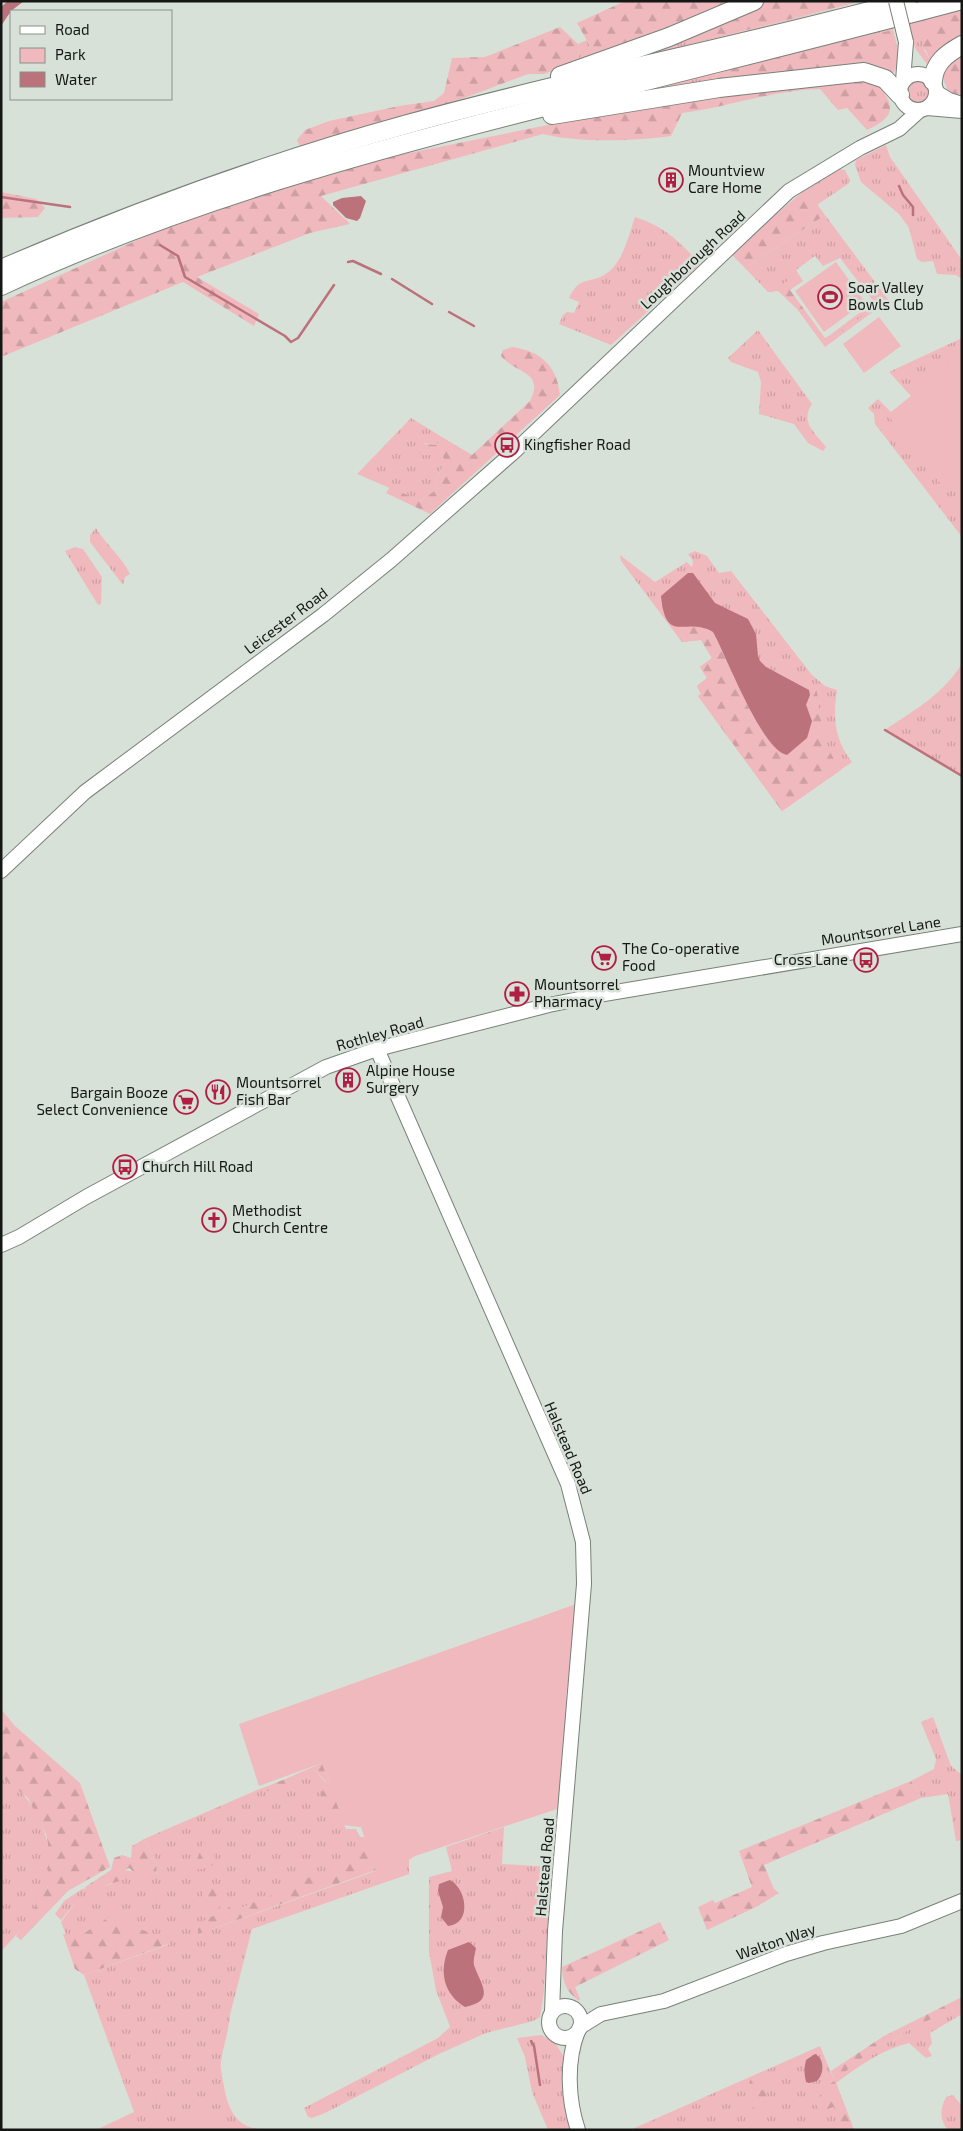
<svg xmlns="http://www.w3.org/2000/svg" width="963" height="2131" font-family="'Exo 2',sans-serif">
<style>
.grass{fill:url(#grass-tufts)}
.forest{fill:url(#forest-firs)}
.park{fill:#f0b9be}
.water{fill:#bb727a}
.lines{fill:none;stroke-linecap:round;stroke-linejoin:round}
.stream{stroke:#bb727a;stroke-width:2.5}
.tertiary-casing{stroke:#788178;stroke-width:16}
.trunk-casing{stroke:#788178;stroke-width:20}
.tertiary{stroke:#fff;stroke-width:14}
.trunk{stroke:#fff;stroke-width:18}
.tertiary-bridge-casing{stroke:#788178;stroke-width:16;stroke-linecap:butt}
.tertiary-bridge{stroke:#fff;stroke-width:14}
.labels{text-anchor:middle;stroke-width:5;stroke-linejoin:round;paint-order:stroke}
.poi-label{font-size:15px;fill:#141714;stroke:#d8e1d8;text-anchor:start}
.street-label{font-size:15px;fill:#141714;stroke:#d8e1d8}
</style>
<defs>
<pattern id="grass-tufts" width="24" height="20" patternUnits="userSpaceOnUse" patternTransform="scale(1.25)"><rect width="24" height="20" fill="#f0b9be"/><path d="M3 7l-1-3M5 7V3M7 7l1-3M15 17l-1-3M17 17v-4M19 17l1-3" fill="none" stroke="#cd9ea2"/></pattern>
<pattern id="forest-firs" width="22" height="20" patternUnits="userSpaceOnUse" patternTransform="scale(1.25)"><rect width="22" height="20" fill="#f0b9be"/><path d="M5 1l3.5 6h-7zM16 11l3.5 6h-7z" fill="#cd9ea2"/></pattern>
</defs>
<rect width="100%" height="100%" fill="#d8e1d8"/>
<g class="grass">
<path d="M864 1 611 67 684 32 688 45Z"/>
<path d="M962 7V13L954 16 924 50 931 61 929 67 915 48 907 21Z"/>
<path d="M892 26 893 30 783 54 716 74 717 81 610 99 680 77Z"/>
<path d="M587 40 591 49 592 58 579 62 578 44Z"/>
<circle cx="917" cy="92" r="12"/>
<path d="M886 145 890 157 962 260V279L956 275 937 274 933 261 922 262 917 259 909 228 899 214 861 182 855 165 856 160Z"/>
<path d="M840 169 845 170 850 180 848 184 817 205 806 189Z"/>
<path d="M825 215 887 298 835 337 830 335 874 302 840 258 823 266 815 256 796 270 803 281 790 290V286L778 287V291L768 292 745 268Z"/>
<path d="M635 217C664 226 680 242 700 264L611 345 559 324 563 315 567 312 574 313 579 302 569 298C580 274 591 285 607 273 623 262 629 234 635 217Z"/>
<path d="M758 330 812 404C800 422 814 432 826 447L823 451 808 443 794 424 759 414 761 382 758 372 731 362 728 358Z"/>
<path d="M962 338V537L875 424 874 414 868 408 878 399 891 412 911 396 889 372Z"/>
<path d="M411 418 442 437V441L435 445 423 443 444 458V464L435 481 439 488 420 501 357 474Z"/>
<path d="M96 528C106 545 122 557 130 574L125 577 123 585 90 542V535Z"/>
<path d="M75 547 83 549 102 577 101 604 98 605 65 551Z"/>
<path d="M695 551 707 556 719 573 731 571 812 675 825 686 837 690C833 718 834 739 852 762L782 811 698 696 701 694 697 686 707 678 700 667 712 658 701 640 682 642 621 561 620 555 655 582 687 562 692 567 693 561 688 554Z"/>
<path d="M962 663V776L885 730C914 710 944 694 962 663Z"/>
<path d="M933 1717 951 1766 962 1775V1840L956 1841 948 1794 921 1798 911 1781 934 1769 936 1759 921 1722Z"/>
<path d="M314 1769 326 1783 346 1829H356L373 1862 207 1931 409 1859V1874L252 1929 230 2015C229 2031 223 2046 221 2062 220 2068 222 2075 223 2081 227 2106 234 2129 263 2129L96 2130 134 2112 84 1975 170 1944 66 1935 61 1922 76 1902 61 1920 55 1914 64 1901 82 1889 112 1884 125 1870 157 1876 156 1861 144 1839 257 1790Z"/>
<path d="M1 1774 3 1778C38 1798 56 1846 48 1885 45 1902 14 1939 1 1951Z"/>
<path d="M504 1827 502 1864 551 1867 544 1991 540 2017 533 2021 486 2033 441 2053 325 2113 312 2118 308 2117 304 2108 438 2038 450 2027 436 1990 429 1952V1877L452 1871 446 1847Z"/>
<path d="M962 2002V2014L930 2033 932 2043 928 2049 932 2056 926 2058 909 2043C881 2050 859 2066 836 2083L854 2130H630L820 2046 834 2080 877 2046 894 2040 912 2027Z"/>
<path d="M541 2035 555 2042 563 2056 569 2130H548L532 2092 525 2057 517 2038Z"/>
<path d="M953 2095 962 2106V2130H948C939 2120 940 2109 946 2097Z"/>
</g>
<g class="forest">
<path d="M625 1H739L592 58 589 44 577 23Z"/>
<path d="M759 1H862L687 45 684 34Z"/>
<path d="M962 13V40L931 61C925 49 918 38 925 24Z"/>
<path d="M560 27 578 44 579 62 544 74H528L459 100 301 149 297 140 305 130 329 121 399 106 434 101 444 93 452 58 485 57Z"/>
<path d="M893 30C897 46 903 62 891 76L716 81V75L721 72 783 54Z"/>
<path d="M962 55V95L948 92 942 74 948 65Z"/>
<path d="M862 80 884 87C883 93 885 93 887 98 897 115 880 124 867 130L847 108 838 110 820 89C773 90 728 107 682 113L671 136C634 141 579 143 543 134L321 196 350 224 310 233 197 277 259 314 254 326 183 282 1 357V302L201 211 324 170 623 110 720 94Z"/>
<path d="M806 189 825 215 745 268 730 253Z"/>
<path d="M1 192 36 199 45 208 38 217 1 218Z"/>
<path d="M795 276 798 280 790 286V290L825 338 830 335 835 337 887 298 889 300 825 347 797 309 778 291V287Z"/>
<path d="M512 347C540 351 557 365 560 395L430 514 386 493 390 487 420 501 439 488 435 481 444 464V458L439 455H421L417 449 418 443 435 445 442 441V437L472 455 530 401C545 371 516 374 501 356L503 350Z"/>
<path d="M669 623 672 625 694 626 713 632 748 706 775 749 780 754 809 733V714L806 705 816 689C819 698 818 706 820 716 824 736 828 753 841 770L782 811 698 696 701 694 697 686 707 678 700 667 712 658 701 640 682 642Z"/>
<path d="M1 1709 15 1726 80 1783 110 1867 68 1891 21 1940 16 1936 48 1887V1844L46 1834 28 1798 3 1778 1 1774Z"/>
<path d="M322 1763 330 1785 361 1827 332 1824 327 1807 322 1808 318 1803 326 1782 314 1769 309 1771 296 1788 269 1791 262 1789Z"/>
<path d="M911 1781 921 1798 764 1865 774 1889 779 1893 758 1906 707 1930 698 1907 713 1900 715 1903 752 1887 739 1851Z"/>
<path d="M364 1833 393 1870 377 1874 376 1870 198 1934V1929L206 1918C218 1915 227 1913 233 1901L242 1907 287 1889 301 1879 328 1873 358 1860 359 1837H365Z"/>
<path d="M144 1839 156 1861 157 1877 137 1875 129 1868 125 1870 120 1881 87 1890 85 1887 111 1870 114 1858 122 1855 131 1858 132 1846Z"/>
<path d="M204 1842 218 1863 203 1869H193Z"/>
<path d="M207 1882C221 1887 226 1895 219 1908L206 1912 202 1898Z"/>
<path d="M112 1915C131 1927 152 1932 171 1943L84 1975 75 1969 63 1934H83Z"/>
<path d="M660 1922 669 1940 575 1987 580 1999 579 2001C566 1991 563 1983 562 1967Z"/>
<path d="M962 1997V2002L936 2017 912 2027 894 2040 877 2046 835 2080 854 2130H839L841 2127 838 2111 833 2107 821 2112 815 2103 825 2088 834 2081 831 2071 884 2036Z"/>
<path d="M757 2074 764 2080 761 2090H765L770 2104 758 2110 752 2107 751 2101 754 2093 749 2088 750 2080Z"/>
</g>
<g class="park">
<path d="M946 242 956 255 946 262 936 249Z"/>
<path d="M836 262 865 302 824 332 795 291Z"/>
<path d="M879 317 901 346 864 373 843 344Z"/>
<path d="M962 356V474L944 488 888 415Z"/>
<path d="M579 1603 566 1697 571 1696 560 1808 415 1856 393 1870 377 1874 361 1827 344 1824 322 1763 259 1786 239 1724Z"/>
<path d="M210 2108 220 2130H175L173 2125Z"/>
</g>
<g class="water">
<path d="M8 1H24L11 11 1 26V7Z"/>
<path d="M361 196 366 201 360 218 357 221 346 218 333 205V202L342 198Z"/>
<path d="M688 573H693L715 603 748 619 756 634 758 656 760 661 766 667 809 690 810 695 806 705 812 721 807 738 787 755C762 751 726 655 713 632 685 616 666 646 661 596Z"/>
<path d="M450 1880C467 1889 472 1924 448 1926L441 1917 443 1907 438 1891 439 1884Z"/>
<path d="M469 1942 476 1948C475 1954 472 1962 475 1968 482 1986 495 2001 465 2007 444 1994 439 1973 448 1950Z"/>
<path d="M815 2054C825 2059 824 2074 817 2081L809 2083 806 2082C804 2074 804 2068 806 2060Z"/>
</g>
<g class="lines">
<g class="stream">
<path d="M899 186 903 195 913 207V215"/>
<path d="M1 197 70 207"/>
<path d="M160 245 178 256 185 277 285 336 291 342 298 338 334 285"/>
<path d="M348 262 353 261 381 274"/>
<path d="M392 279 432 304"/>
<path d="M449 312 474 326"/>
<path d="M885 730 962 776"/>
<path d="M531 2041 534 2046 540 2085"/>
</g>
<g class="tertiary-casing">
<g id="tertiary">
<circle cx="918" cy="92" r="18"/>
<path d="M903 81 906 42"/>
<path d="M936 92 949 100 962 104"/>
<path d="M927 108 962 111"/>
<path d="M1 871 85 792 323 615 391 560 516 450 789 191 860 148 899 129 920 110"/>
<path d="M377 1049 568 1484 583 1542 584 1584 555 1931 552 2012"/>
<path d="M1 1245 19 1237 86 1197 326 1067 377 1049 549 1005 598 995 962 934"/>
<circle cx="565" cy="2022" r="16"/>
<path d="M580 2027 601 2014 664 2001 786 1954 823 1943 901 1926 962 1901"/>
<path d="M578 2031C566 2061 568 2100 578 2130"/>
</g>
</g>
<g class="trunk-casing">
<g id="trunk">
<path d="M560 76 669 37 754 1"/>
<path d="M933 81C934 63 946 54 962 45"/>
<path d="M552 115 719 88 864 72 885 79 900 95"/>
<path d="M1 269C133 212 270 162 408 124 573 78 742 46 907 1"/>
<path d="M1 286C181 202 372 150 564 102 695 68 827 36 958 1"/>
</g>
</g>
<use href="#tertiary" class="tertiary"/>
<use href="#trunk" class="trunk"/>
<g class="tertiary-bridge-casing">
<path id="tertiary-bridge" d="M896 1 906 42"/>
</g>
<use href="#tertiary-bridge" class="tertiary-bridge"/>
</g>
<defs>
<g id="building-ring" transform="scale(1.25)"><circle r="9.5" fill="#d8e1d8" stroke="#b11e44" stroke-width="1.5"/><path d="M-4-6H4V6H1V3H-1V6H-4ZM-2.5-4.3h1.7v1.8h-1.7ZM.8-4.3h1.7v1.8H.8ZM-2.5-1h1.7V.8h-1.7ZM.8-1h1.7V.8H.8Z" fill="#b11e44"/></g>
<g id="stadium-ring" transform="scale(1.25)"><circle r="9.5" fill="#d8e1d8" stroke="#b11e44" stroke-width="1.5"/><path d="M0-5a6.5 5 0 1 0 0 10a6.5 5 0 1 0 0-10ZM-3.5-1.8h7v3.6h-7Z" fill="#b11e44"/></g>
<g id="bus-ring" transform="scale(1.25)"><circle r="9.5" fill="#d8e1d8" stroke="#b11e44" stroke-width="1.5"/><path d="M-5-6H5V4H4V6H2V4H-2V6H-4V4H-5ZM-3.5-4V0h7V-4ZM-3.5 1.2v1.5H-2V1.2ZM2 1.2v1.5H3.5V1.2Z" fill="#b11e44"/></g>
<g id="supermarket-ring" transform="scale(1.25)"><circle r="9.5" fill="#d8e1d8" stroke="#b11e44" stroke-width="1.5"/><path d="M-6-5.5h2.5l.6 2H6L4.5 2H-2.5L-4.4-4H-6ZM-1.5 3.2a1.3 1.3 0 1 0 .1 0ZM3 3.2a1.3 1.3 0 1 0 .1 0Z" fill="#b11e44"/></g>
<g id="pharmacy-ring" transform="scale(1.25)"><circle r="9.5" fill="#d8e1d8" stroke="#b11e44" stroke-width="1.5"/><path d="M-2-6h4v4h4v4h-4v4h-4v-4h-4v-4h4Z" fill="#b11e44"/></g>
<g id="restaurant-ring" transform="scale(1.25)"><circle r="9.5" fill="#d8e1d8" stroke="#b11e44" stroke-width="1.5"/><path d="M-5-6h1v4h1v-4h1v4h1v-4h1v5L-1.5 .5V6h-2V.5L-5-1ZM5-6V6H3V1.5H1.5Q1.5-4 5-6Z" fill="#b11e44"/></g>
<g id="church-ring" transform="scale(1.25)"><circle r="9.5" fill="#d8e1d8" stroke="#b11e44" stroke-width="1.5"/><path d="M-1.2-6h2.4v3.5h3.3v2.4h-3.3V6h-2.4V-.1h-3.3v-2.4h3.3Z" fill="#b11e44"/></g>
</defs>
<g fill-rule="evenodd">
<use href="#building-ring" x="671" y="180"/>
<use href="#stadium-ring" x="830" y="297"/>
<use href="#bus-ring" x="507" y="445"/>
<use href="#supermarket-ring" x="604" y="958"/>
<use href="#bus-ring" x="866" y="960"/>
<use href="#pharmacy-ring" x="517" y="994"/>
<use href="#building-ring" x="348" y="1080"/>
<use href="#restaurant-ring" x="218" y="1092"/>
<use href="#supermarket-ring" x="186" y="1102"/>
<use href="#bus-ring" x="125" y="1167"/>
<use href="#church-ring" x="214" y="1220"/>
</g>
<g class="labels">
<g class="poi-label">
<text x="688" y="176">Mountview<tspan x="688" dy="17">Care Home</tspan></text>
<text x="848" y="293">Soar Valley<tspan x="848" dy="17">Bowls Club</tspan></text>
<text x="524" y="450">Kingfisher Road</text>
<text x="622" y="954">The Co-operative<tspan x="622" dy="17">Food</tspan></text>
<text x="848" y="965" text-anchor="end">Cross Lane</text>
<text x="534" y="990">Mountsorrel<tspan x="534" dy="17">Pharmacy</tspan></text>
<text x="366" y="1076">Alpine House<tspan x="366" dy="17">Surgery</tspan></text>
<text x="236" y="1088">Mountsorrel<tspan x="236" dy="17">Fish Bar</tspan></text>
<text x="168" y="1098" text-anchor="end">Bargain Booze<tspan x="168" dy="17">Select Convenience</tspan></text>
<text x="142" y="1172">Church Hill Road</text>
<text x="232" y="1216">Methodist<tspan x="232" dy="17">Church Centre</tspan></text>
</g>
<g class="street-label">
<text transform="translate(693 260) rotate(-43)" y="5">Loughborough Road</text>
<text transform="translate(286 621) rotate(-37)" y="5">Leicester Road</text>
<text transform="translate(881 931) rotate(-9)" y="5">Mountsorrel Lane</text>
<text transform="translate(380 1034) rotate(-16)" y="5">Rothley Road</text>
<text transform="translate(568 1448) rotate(67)" y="5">Halstead Road</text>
<text transform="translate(545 1867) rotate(-85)" y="5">Halstead Road</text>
<text transform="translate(776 1942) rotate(-19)" y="5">Walton Way</text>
</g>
</g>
<rect width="963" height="2131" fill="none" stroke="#141714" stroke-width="5"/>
<rect x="10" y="10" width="162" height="90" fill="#d8e1d8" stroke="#8a908a"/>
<rect x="20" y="26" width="25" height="8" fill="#ffffff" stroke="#8a908a"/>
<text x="55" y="35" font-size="15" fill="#141714">Road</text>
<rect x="20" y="48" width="25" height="15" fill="#f0b9be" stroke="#8a908a"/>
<text x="55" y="60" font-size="15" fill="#141714">Park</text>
<rect x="20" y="72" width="25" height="15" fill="#bb727a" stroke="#8a908a"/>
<text x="55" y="85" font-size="15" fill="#141714">Water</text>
</svg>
